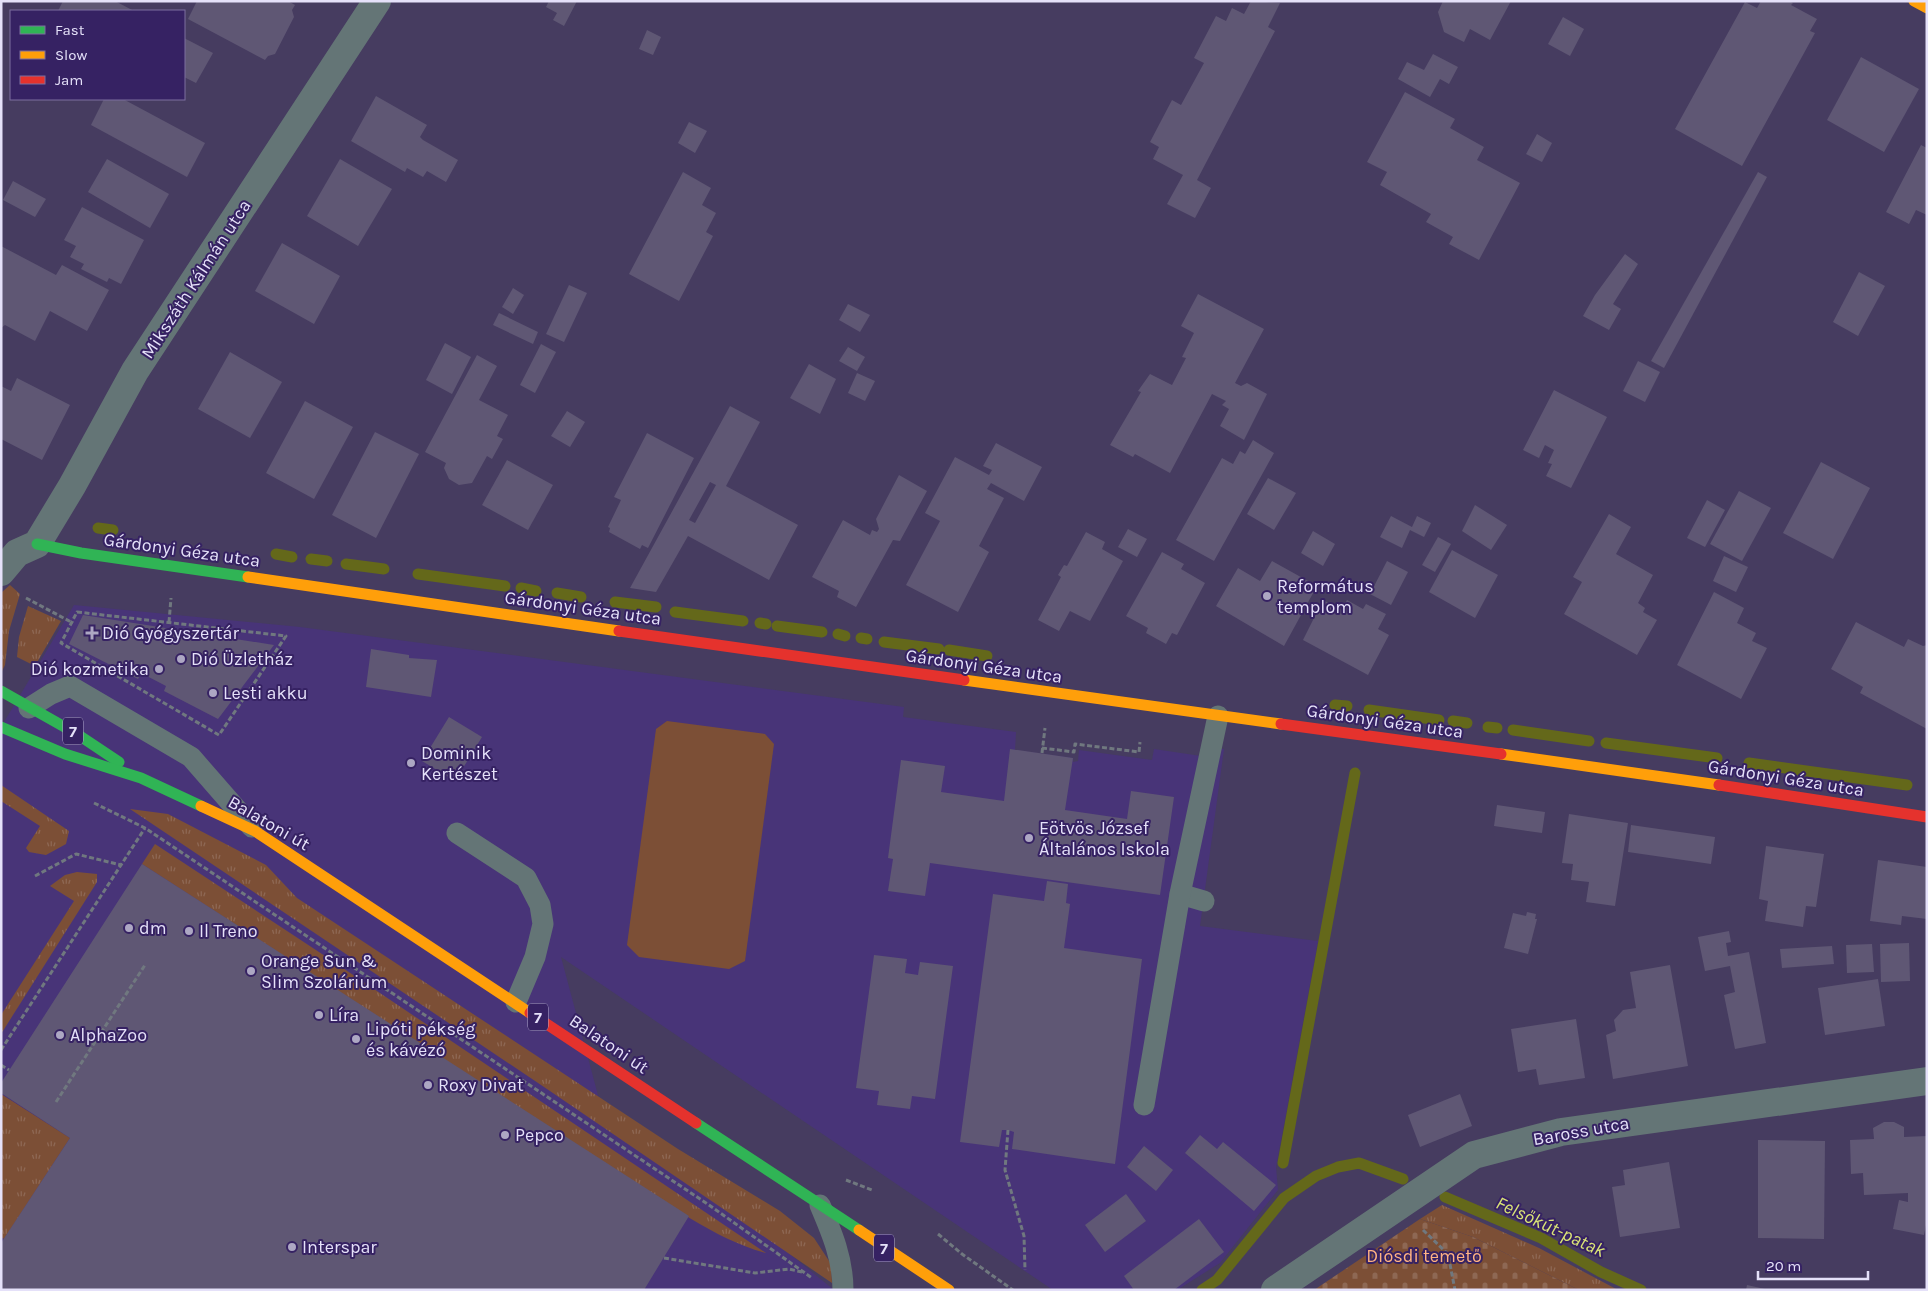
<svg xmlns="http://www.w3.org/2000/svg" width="1928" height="1291" font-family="Karla,sans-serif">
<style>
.built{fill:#483478}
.grass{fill:url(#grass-tufts)}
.cemetery{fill:url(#cemetery-stones)}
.park{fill:#7c4f36}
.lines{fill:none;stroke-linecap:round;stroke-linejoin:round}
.stream{stroke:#64681a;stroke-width:11}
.building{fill:#5f5774;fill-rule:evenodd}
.path{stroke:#70787f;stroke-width:3;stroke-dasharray:5 2.5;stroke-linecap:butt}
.lane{stroke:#647576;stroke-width:21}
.street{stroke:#647576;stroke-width:28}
.fast{stroke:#30b455;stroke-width:11}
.slow{stroke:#ff9f0a;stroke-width:11}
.jam{stroke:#e5322d;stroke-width:11}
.poi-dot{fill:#ada7c3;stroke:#362263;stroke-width:2}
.labels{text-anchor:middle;stroke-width:4;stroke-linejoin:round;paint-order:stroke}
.shield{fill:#362263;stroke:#b0a8cc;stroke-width:1}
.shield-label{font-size:16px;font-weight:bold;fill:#e5e1f9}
.street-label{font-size:18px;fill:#e5e1f9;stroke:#362263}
.poi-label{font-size:18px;fill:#e5e1f9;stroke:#362263;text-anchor:start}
.park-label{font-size:18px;fill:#ffb382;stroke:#362263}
.water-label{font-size:19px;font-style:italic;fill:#dbe576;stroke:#362263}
</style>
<defs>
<pattern id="grass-tufts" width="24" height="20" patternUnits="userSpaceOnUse" patternTransform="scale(1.25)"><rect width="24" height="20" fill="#7c4f36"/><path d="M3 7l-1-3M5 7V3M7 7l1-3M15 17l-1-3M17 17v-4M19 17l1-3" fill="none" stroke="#8e6854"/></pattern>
<pattern id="cemetery-stones" width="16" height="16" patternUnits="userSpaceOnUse" patternTransform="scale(1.25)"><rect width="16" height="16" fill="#7c4f36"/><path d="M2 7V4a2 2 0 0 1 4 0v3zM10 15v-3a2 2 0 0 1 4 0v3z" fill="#8e6854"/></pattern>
</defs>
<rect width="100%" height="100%" fill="#463c60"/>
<path class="built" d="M74 605 300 627 904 707 903 717 1016 732 1015 750 1073 758V762L1078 761 1079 750 1152 760 1154 749 1201 756 1203 746 1224 749 1200 926 1318 941 1276 1167 1278 1190 1220 1263 1177 1290H1053L561 957 599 1099 834 1290H1V727Z"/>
<g class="grass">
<path d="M10 585 20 594 9 631 5 665 1 673V593Z"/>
<path d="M28 606 61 621 35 666 17 657 19 637Z"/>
<path d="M1 785 69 831 66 844 46 855 29 852 26 848 40 826 1 801Z"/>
<path d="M130 809 168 814 266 865 297 898 678 1149 780 1211 814 1238 831 1264 832 1283 547 1089Z"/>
<path d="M155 844 325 956 766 1253C716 1240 666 1202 623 1175L142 864Z"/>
<path d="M77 872 97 874V882L1 1034V1015L74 901 50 886 65 875Z"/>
<path d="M1 1094 70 1138 4 1239 1 1237Z"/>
<path d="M1442 1205 1539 1248 1618 1290H1579L1473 1237 1420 1219Z"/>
</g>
<path class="cemetery" d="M1420 1219 1473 1237 1579 1290H1314Z"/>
<path class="park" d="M667 721 765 734 774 744 745 961 729 969 639 957 627 945 656 729Z"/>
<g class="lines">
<g class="stream">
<path d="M98 528 113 530"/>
<path d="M276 554 292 557"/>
<path d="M311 559 327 561"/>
<path d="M346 564 384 569"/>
<path d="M418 574 505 586"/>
<path d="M521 588 536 591"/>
<path d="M557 593 581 597"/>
<path d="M615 602 656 607"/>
<path d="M675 612 743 621"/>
<path d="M760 623 766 624"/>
<path d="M777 626 822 632"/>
<path d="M838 634 845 636"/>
<path d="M861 638 867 639"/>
<path d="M884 642 939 649"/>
<path d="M949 650 987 656"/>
<path d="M1335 705 1347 706"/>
<path d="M1369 710 1439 720"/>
<path d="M1453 721 1467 723"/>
<path d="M1488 727 1497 728"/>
<path d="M1513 730 1589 741"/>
<path d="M1606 743 1717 758"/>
<path d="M1749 763 1907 785"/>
<path d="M1283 1163 1355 773"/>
<path d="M1445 1197 1541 1238 1601 1272 1641 1290"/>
<path d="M1202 1290 1217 1280 1284 1198 1316 1176 1338 1167 1359 1163 1403 1179"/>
</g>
</g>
<g class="building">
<path d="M63 1H115L134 11H58Z"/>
<path d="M197 1H288L295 5 292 10 294 17 275 54 268 56 265 60 188 19Z"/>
<path d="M549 1H577L564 26 553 20 557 13 546 7Z"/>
<path d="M1251 1 1280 3 1268 27 1275 31 1197 180 1211 188 1195 218 1167 204 1183 175 1153 159 1159 147 1150 142 1172 100 1181 105 1204 63 1194 58 1216 16 1226 21 1232 8 1244 14Z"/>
<path d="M1443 1H1511L1490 40 1470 29 1464 42 1444 32 1438 12Z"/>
<path d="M1761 1H1789L1793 3 1791 5 1817 19 1810 31 1815 33 1742 166 1675 129 1745 2 1757 8Z"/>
<path d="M1563 17 1584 29 1570 56 1548 44Z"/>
<path d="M647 30 661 37 653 55 639 49Z"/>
<path d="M184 38 213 53 196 83 184 77Z"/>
<path d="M1433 54 1458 67 1449 84 1440 79 1430 97 1398 79 1407 62 1424 70Z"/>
<path d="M1861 57 1919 89 1884 152 1827 120Z"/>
<path d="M1405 92 1455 119 1450 128 1484 147 1477 160 1520 183 1479 260 1449 244 1453 237 1426 222 1431 214 1380 185 1387 172 1367 162Z"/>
<path d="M376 96 427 125 420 137 423 140 458 160 446 182 427 171 423 177 407 168 405 172 351 141Z"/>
<path d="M104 99H123L205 143 187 177 91 125Z"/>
<path d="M689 122 707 131 695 153 678 143Z"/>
<path d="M1537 134 1552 143 1542 162 1526 154Z"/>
<path d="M1921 145 1927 148V215L1916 210 1909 224 1886 212Z"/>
<path d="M107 159 169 194 150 228 88 192Z"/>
<path d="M340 159 392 189 358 246 307 216Z"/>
<path d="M683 172 711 188 702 205 716 213 706 232 713 236 679 301 629 274Z"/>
<path d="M1758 172 1767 177 1664 368 1651 361Z"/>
<path d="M13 181 46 199 35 217 3 200Z"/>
<path d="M82 207 144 240 121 284 109 278 107 282 81 269 84 264 70 257 76 246 64 240Z"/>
<path d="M282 243 340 276 314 324 255 291Z"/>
<path d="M1 246 56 275 62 265 109 290 87 331 50 311 35 341 5 325 1 328Z"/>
<path d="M1625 254 1638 264 1613 304 1621 309 1609 330 1583 316 1595 295Z"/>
<path d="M1859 272 1885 286 1858 336 1833 322Z"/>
<path d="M569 285 587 293 564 342 546 334Z"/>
<path d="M513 288 524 295 513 314 502 307Z"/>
<path d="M1198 294 1264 329 1235 383 1241 386 1247 383 1267 394 1244 440 1220 426 1229 409 1222 405 1226 401 1212 394 1170 473 1135 454 1133 457 1110 445 1141 392 1138 391 1150 374 1172 385 1186 358 1182 357 1194 333 1181 326Z"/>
<path d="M848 304 870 315 860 332 839 320Z"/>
<path d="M499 313 538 332 533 344 493 325Z"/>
<path d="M445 343 471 357 452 394 426 380Z"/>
<path d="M541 344 556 352 535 393 520 385Z"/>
<path d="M848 347 865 357 857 371 839 361Z"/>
<path d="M230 352 282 382 250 438 198 409Z"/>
<path d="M477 355 497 366 479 400 508 415 497 436 503 439 492 459 487 456 472 483 459 485 449 479 444 468 446 463 425 452Z"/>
<path d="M1638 361 1660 372 1645 402 1623 391Z"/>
<path d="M809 364 836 379 820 414 790 398Z"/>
<path d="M857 373 875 381 865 401 848 393Z"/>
<path d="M17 378 70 405 42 460 1 439V386L11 391Z"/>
<path d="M1554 390 1607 417 1571 488 1546 476 1552 464 1548 463 1554 450 1545 445 1539 458 1523 450Z"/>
<path d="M305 401 353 427 314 499 266 473Z"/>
<path d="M730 406 760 422 726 486 798 525 769 580 688 536 656 592 630 588ZM710 482 716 485 695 523 689 520Z"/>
<path d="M567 411 585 422 570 447 551 436Z"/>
<path d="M375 432 419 454 376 538 332 515Z"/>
<path d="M647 433 694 458 648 548 642 545 640 549 609 532 610 528 608 527 621 500 614 497Z"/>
<path d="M1253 440 1274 453 1214 561 1176 540 1222 458 1233 464 1240 451 1245 454Z"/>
<path d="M996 443 1042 467 1024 501 991 483 987 489 1004 498 979 546 989 552 958 612 906 585 940 521 925 513 955 457 989 475 992 470 983 466Z"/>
<path d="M507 460 553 485 528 530 482 505Z"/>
<path d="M1821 462 1870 488 1833 559 1783 533Z"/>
<path d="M899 475 927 491 900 541 893 540 856 607 837 597 839 591 812 577 843 520 870 535 872 530 877 532 879 529 876 519Z"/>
<path d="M1268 478 1296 493 1274 530 1247 514Z"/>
<path d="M1739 491 1771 508 1742 561 1710 544Z"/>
<path d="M1707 500 1725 510 1705 547 1687 538Z"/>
<path d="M1475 505 1507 525 1491 550 1462 531Z"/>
<path d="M1609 514 1631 527 1616 554 1653 575 1638 603 1645 608 1643 612 1657 620 1637 655 1564 614 1582 582 1573 577Z"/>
<path d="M1391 516 1412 527 1417 516 1431 523 1424 537 1410 530 1402 548 1380 537Z"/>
<path d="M1128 529 1147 539 1137 557 1118 547Z"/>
<path d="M1313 531 1335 544 1323 566 1301 553Z"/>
<path d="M1086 532 1105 542 1102 549 1123 561 1090 621 1070 611 1059 631 1038 620 1061 577 1058 575 1064 565 1067 566Z"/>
<path d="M1438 537 1451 544 1435 572 1422 565Z"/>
<path d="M1452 550 1498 575 1475 618 1429 592Z"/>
<path d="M1162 552 1184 564 1181 569 1205 583 1177 635 1172 633 1166 644 1146 633 1148 628 1126 616Z"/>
<path d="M1724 556 1748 567 1736 592 1713 581Z"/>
<path d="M1272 561 1317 586 1284 646 1216 606 1238 568 1260 581Z"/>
<path d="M1387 561 1408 572 1391 605 1370 594Z"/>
<path d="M1714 592 1744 608 1737 623 1756 633 1752 641 1767 648 1741 699 1677 665Z"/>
<path d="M1323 600 1342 610 1347 600 1363 609 1366 604 1386 614 1378 629 1389 635 1368 675 1303 640Z"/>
<path d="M83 615 274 645 218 719 164 691 166 686 141 673 138 679 69 644Z"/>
<path d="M1856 622 1904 647 1908 639 1923 646 1927 645V729L1860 693 1863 687 1831 669Z"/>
<path d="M371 649 409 655V658L437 660 431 697 366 687Z"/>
<path d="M449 717 482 737 455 781 422 761Z"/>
<path d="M1010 749 1073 758 1065 810 1127 819 1131 791 1174 797 1160 895 930 863 925 896 888 891 893 859 888 858 901 760 945 766 941 792 1004 801Z"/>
<path d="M1497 805 1545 812 1542 833 1494 826Z"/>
<path d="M1569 814 1628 823 1615 906 1586 902 1589 882 1571 880 1573 864 1562 863Z"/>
<path d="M1631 825 1715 837 1711 864 1628 852Z"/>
<path d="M1766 846 1824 854 1816 907 1806 906 1803 927 1765 921 1768 901 1759 899Z"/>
<path d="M1878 860 1927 867V919L1902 916 1901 925 1870 921Z"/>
<path d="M142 864 689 1216 644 1290H1V1243L70 1138 1 1093V1083Z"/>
<path d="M1047 881 1068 884 1066 903 1070 904 1064 948 1142 959 1115 1164 1012 1149 1014 1132 1008 1130H1002L999 1147 960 1142 993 894 1044 901Z"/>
<path d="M1527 912 1536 914 1535 919H1537L1528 954 1504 948 1513 913 1526 916Z"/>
<path d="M1729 931 1731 942 1726 943 1728 956 1749 952 1766 1043 1735 1049 1724 995 1735 992 1730 966 1705 971 1698 937Z"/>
<path d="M1909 943 1910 981 1881 982 1880 944Z"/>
<path d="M1872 944 1874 972 1847 973 1846 945Z"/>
<path d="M1832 946 1834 964 1782 968 1780 949Z"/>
<path d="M874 955 907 959 905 973 918 975 920 962 953 966 935 1099 912 1096 910 1109 877 1105 879 1091 856 1088Z"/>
<path d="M1670 965 1688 1066 1613 1079 1606 1035 1616 1031 1614 1020 1623 1010 1636 1008 1630 972Z"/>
<path d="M1878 979 1885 1026 1825 1035 1818 988Z"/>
<path d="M1576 1019 1585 1078 1539 1085 1536 1069 1518 1072 1511 1029Z"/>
<path d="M1460 1094 1472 1126 1420 1147 1408 1115Z"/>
<path d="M1884 1122H1894L1904 1127V1137L1927 1136V1220L1924 1235 1893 1229 1899 1200 1908 1202V1193L1864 1195 1863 1173 1851 1174 1850 1140 1874 1139 1873 1128Z"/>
<path d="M1200 1135 1217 1149 1223 1142 1276 1185 1254 1211 1185 1153Z"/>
<path d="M1758 1140 1825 1141 1824 1239 1758 1238Z"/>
<path d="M1144 1146 1173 1170 1156 1191 1127 1167Z"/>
<path d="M1669 1162 1680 1228 1620 1237 1612 1187 1625 1185 1623 1170Z"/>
<path d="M1126 1194 1146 1221 1105 1252 1085 1225Z"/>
<path d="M1199 1219 1224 1252 1174 1290H1134L1124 1276Z"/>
<path d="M1747 1285 1765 1289V1290H1746Z"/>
</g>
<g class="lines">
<g class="path">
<path d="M26 598 73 623"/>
<path d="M77 612 286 636 219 735 61 643Z"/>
<path d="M169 622 171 598"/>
<path d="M1042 748 1074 752 1075 744 1139 752 1140 742"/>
<path d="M1042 753 1045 728"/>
<path d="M94 803 145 828 709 1205 812 1278"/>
<path d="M35 876 76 854 121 865"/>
<path d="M1 1050 145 828"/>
<path d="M1 1065 9 1070"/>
<path d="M56 1102 145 965"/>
<path d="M1008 1130 1005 1170 1024 1236 1025 1270"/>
<path d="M846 1180 872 1190"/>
<path d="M1423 1230 1448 1254 1455 1290"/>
<path d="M938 1234 962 1254 1013 1290"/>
<path d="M664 1258 755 1273 789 1269 802 1272"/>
</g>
<g class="lane">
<path d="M29 708 51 694 70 686 191 757 252 827"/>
<path d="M457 833 526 878 540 905 543 924 535 957 516 1002"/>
<path d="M1180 894 1204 901"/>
<path d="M1144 1105 1180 894 1218 716"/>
<path d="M820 1205C832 1233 843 1259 843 1290"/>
</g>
<g class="street">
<path d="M1 572 17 553 37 544 72 486 135 371 377 1"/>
<path d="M1275 1290 1474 1155 1561 1132 1927 1081"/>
</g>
<g class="fast">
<path d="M37 544 81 553 248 577"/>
<path d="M1 691 77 734 119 762"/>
<path d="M1 727 65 754 141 778 201 806"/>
<path d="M696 1123 859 1230"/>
</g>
<g class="slow">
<path d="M1914 1 1927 8"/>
<path d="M248 577 619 631"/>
<path d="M964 680 1281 724"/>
<path d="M1501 754 1719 785"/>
<path d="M201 806 255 831 530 1013"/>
<path d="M859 1230 949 1290"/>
</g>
<g class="jam">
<path d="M619 631 964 680"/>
<path d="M1281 724 1501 754"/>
<path d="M1719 785 1927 817"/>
<path d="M530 1013 696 1123"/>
</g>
</g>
<g class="poi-dot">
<circle cx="1267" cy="596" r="5"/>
<path d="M89.5 625.5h5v5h5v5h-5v5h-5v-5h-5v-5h5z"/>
<circle cx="181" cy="659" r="5"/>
<circle cx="159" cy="669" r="5"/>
<circle cx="213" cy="693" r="5"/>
<circle cx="411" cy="763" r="5"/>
<circle cx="1029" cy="838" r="5"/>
<circle cx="129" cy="928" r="5"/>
<circle cx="189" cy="931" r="5"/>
<circle cx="251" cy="971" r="5"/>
<circle cx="319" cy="1015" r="5"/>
<circle cx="60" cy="1035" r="5"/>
<circle cx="356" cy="1039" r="5"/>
<circle cx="428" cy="1085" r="5"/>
<circle cx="505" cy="1135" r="5"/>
<circle cx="292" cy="1247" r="5"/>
</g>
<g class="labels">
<g class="shield">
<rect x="63" y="717.5" width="20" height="27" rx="4"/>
<rect x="528" y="1003.5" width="20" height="27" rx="4"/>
<rect x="874" y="1234.5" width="20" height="27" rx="4"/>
</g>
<g class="shield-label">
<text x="73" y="737">7</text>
<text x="538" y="1023">7</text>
<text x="884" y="1254">7</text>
</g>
<g class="street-label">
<text transform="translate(196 279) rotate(-57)" y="6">Mikszáth Kálmán utca</text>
<text transform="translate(182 550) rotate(8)" y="6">Gárdonyi Géza utca</text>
<text transform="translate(583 608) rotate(8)" y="6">Gárdonyi Géza utca</text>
<text transform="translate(984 666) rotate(8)" y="6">Gárdonyi Géza utca</text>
<text transform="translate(1385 721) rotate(8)" y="6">Gárdonyi Géza utca</text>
<text transform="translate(1786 778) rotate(9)" y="6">Gárdonyi Géza utca</text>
<text transform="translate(269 823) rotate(30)" y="6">Balatoni út</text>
<text transform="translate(609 1044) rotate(34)" y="6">Balatoni út</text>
<text transform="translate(1581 1131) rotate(-10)" y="6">Baross utca</text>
</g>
<g class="poi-label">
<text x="1277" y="592">Református<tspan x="1277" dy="21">templom</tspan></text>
<text x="102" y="639">Dió Gyógyszertár</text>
<text x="191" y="665">Dió Üzletház</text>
<text x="149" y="675" text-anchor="end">Dió kozmetika</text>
<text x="223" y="699">Lesti akku</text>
<text x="421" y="759">Dominik<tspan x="421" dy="21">Kertészet</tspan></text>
<text x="1039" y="834">Eötvös József<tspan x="1039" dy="21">Általános Iskola</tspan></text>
<text x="139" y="934">dm</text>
<text x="199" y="937">Il Treno</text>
<text x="261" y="967">Orange Sun &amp;<tspan x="261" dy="21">Slim Szolárium</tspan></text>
<text x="329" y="1021">Líra</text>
<text x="366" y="1035">Lipóti pékség<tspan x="366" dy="21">és kávézó</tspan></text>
<text x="70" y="1041">AlphaZoo</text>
<text x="438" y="1091">Roxy Divat</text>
<text x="515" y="1141">Pepco</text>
<text x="302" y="1253">Interspar</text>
</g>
<g class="park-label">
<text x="1424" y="1262">Diósdi temető</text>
</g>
<g class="water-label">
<text transform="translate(1551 1226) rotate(25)" y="7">Felsőkút-patak</text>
</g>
</g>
<rect width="1928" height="1291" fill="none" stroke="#e5e1f9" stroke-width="5"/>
<rect x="10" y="10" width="175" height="90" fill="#362263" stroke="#7c6e9f"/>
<rect x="20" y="26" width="25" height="8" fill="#30b455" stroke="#7c6e9f"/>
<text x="55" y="35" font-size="15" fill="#e5e1f9">Fast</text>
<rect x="20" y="51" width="25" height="8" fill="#ff9f0a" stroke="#7c6e9f"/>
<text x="55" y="60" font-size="15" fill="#e5e1f9">Slow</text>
<rect x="20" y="76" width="25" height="8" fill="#e5322d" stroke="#7c6e9f"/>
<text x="55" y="85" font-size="15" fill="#e5e1f9">Jam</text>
<path d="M1758 1271v8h110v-8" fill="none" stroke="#e5e1f9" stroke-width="2.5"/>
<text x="1766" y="1271" font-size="15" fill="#e5e1f9" stroke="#362263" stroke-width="4" paint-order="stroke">20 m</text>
</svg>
